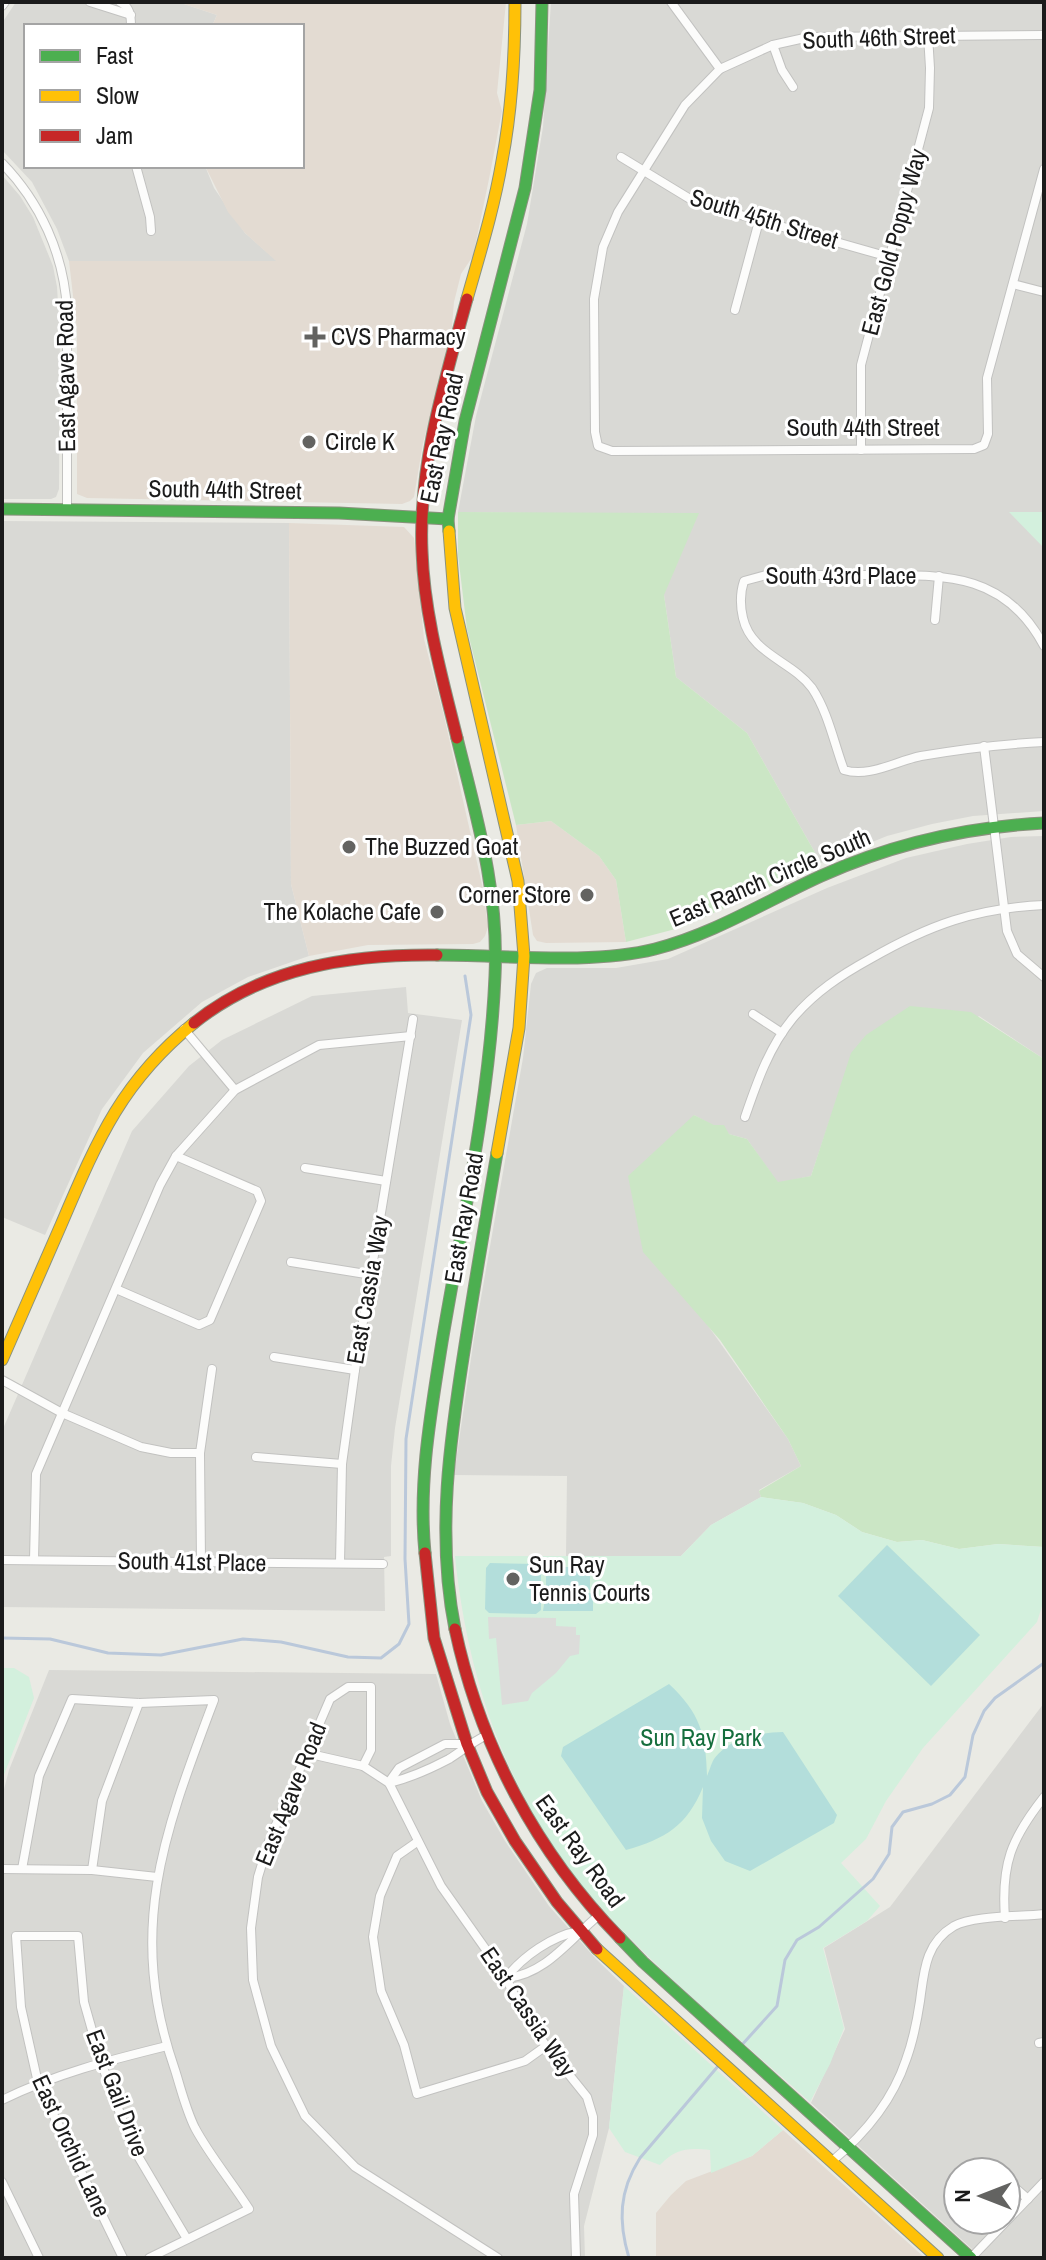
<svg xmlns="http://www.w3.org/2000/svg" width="1046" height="2260" font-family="'Archivo Narrow',sans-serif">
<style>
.residential{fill:#d9d9d5;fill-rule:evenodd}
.commercial{fill:#e3dbd2}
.grass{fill:#cbe6c5}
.park{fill:#d3f0dd}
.pitch{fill:#b3dedb}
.parking{fill:#dcdcda}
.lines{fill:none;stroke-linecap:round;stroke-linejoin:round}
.stream{stroke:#bac8da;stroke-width:3}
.street-casing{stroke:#c2c2c0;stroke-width:10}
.fast-casing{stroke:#8a927e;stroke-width:13}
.slow-casing{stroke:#8a927e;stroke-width:13}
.jam-casing{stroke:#8a927e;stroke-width:13}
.street{stroke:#fcfcfb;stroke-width:8}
.fast{stroke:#4caf50;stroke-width:11}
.slow{stroke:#ffc107;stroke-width:11}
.jam{stroke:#c62828;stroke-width:11}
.poi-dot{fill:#636361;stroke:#fff;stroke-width:3}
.labels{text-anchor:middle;stroke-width:6;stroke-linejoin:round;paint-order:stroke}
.street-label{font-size:24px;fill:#1b1b1b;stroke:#fff}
.poi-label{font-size:24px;fill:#1b1b1b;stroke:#fff;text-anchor:start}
.park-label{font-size:24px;fill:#156e3d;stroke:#fff}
</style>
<rect width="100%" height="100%" fill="#eaeae4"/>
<g class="residential">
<path d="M16 2H178L217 15 212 26H26V166H205L214 188 245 233 277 261H69L57 229 32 182 2 150V23Z"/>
<path d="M551 2H1044V811L973 816 932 824 887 836 821 863 747 733 676 677 664 595 533 513 458 512 476 416 527 224 543 127Z"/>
<path d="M2 175 20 196 33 217 53 266 57 287 60 334 59 489 56 497 51 499H2Z"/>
<path d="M2 521 289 523 291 884 309 956 248 977 202 1002 143 1053 102 1109 45 1235 2 1217Z"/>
<path d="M1044 836V1059L979 1016 830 1119 811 1176 778 1183 747 1139 729 1134 694 1115 704 1320 788 1439 801 1466 759 1490 761 1497 711 1525 681 1556H566L567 1476 454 1475 474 1338 523 1058 531 984 536 973 547 968H616L668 959 827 888 906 858 967 844 1011 837Z"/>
<path d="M406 987 408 1013 462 1020 395 1428 391 1466V1556L384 1557 385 1611 2 1607V1431L132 1131 189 1066 222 1040 312 996Z"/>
<path d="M49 1670 436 1674 450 1724 482 1801 505 1841 549 1906 596 1959 624 1986 609 2128 584 2226 585 2258H2V1797L9 1770Z"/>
<path d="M1044 1703V2258H982L811 2103 845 2029 824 1948 890 1907ZM958 2172H1006V2220H958Z"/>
</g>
<g class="commercial">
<path d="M178 2H506L497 93 502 111 489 179 473 256 461 274 454 302 451 338 423 443 414 497 410 501 402 504 87 498 77 494V330L69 261H276L245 233 228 212 205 166H302V26H212L217 15Z"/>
<path d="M289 523 404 527 414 538 424 639 444 716 483 889 488 927 485 936 480 942 473 944 368 945 309 956 291 884Z"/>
<path d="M551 821 599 856 616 880 626 942 546 943 537 941 533 935 516 825Z"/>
<path d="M783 2130 925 2258H656V2213L671 2195 686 2181 752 2156Z"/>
</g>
<g class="grass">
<path d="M458 512 699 513 664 595 676 677 747 733 821 863 683 927 626 942 616 880 599 856 551 821 516 825 467 629 458 555Z"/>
<path d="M910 1006 971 1012 1044 1059V1547L998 1544 959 1549 922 1540 897 1542 862 1532 836 1515 803 1503 761 1497 759 1491 801 1466 788 1439 720 1340 643 1252 628 1176 694 1115 714 1125H724L729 1134 747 1139 778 1182 811 1176 851 1053 866 1035Z"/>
</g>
<g class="park">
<path d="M1009 512H1044V548Z"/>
<path d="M761 1497 803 1503 836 1515 862 1532 897 1542 922 1540 959 1549 998 1544 1044 1547V1600L1037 1622 923 1748 886 1801 866 1839 841 1863 880 1906 867 1921 823 1948 844 2028 830 2064 810 2102C739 2038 656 1971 594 1899 509 1801 468 1683 455 1556H681L711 1525Z"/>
<path d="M2 1668H14L29 1677 34 1698 2 1780Z"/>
<path d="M624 1986 783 2130 752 2156 711 2173 710 2150C687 2148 677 2148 660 2165L625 2152 609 2128Z"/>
</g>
<g class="pitch">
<path d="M887 1545 980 1635 931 1686 838 1596Z"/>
<path d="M490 1563 537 1564 541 1568V1610L536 1614 489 1613 485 1609 486 1568Z"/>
<path d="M546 1567H590V1590L546 1589Z"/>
<path d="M546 1592 593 1593V1611H543Z"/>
<path d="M669 1684C700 1713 706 1734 707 1776 709 1772 711 1764 714 1759 731 1737 757 1733 783 1732L837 1815 834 1823 750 1871 725 1861 711 1841 702 1818 703 1787C687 1826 665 1839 626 1850L561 1756 563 1747Z"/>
</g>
<path class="parking" d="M488 1617 556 1618V1626L576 1627V1635H580L579 1654 570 1656 556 1673 532 1693 528 1701 502 1705 496 1638 489 1639Z"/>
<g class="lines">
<g class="stream">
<path d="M2 1638 50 1639 108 1653 161 1655 243 1639 281 1642 348 1657 381 1658 399 1644 409 1624 405 1559 406 1439 471 1015 465 976"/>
<path d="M740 2047 777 2006 785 1960 797 1940 819 1927 873 1879 889 1854 892 1827 903 1812 932 1804 950 1795 965 1777 973 1735 984 1711 995 1698 1044 1663"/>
<path d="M629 2258C618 2221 619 2191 640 2158L719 2065"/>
</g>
<g class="street-casing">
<g id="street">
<path d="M90 2 131 15"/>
<path d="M120 2C130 7 131 16 131 26"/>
<path d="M671 2 720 69 685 105 618 212 603 247 594 299 595 432 598 446 612 451 974 449 984 445 988 434 987 378 1044 169"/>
<path d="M2 6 5 2"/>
<path d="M773 45 782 70 793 87"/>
<path d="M720 69 773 45 809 37 1044 35"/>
<path d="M621 157 695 202 889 257"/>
<path d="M2 163C40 202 64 254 67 310V510"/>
<path d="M136 166 150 217 151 231"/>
<path d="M1013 284 1044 292"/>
<path d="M735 310 759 221"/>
<path d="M861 450V365L929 108 930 68 928 35"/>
<path d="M935 620 939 576"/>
<path d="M1044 646C1005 572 944 575 872 575 837 575 801 575 766 575L744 581C740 593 740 605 743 618 751 654 792 661 812 688 828 712 834 743 844 770 869 778 896 761 921 756 962 749 1003 744 1044 742"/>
<path d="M984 746 1007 931 1017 954 1044 977"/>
<path d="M753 1014 782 1033"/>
<path d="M184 1029 235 1090"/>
<path d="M745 1117C757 1082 769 1047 793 1018 815 992 841 975 870 959 929 925 976 908 1044 905"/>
<path d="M305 1168 386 1181"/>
<path d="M291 1262 372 1275"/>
<path d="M116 1289 199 1325 210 1320 261 1201 257 1191 176 1156"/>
<path d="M274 1357 355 1370"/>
<path d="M2 1380 62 1413 141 1447 171 1453H200"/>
<path d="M256 1457 342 1464"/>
<path d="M2 1560 383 1564"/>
<path d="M34 1560 36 1474 160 1185 176 1156 235 1090 319 1045 411 1036"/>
<path d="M201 1562 200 1453 212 1369"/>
<path d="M340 1563 342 1464 355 1370 413 1019"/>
<path d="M306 1753 363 1766 389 1783 441 1886 506 1978 520 2007 546 2046 587 2097 593 2117V2135L574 2194 576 2258"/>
<path d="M363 1766 371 1750V1687H348L330 1699 269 1841 258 1877 251 1928 253 1980 271 2046 305 2116 355 2167 498 2258"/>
<path d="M389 1782 399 1768 445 1744H466"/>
<path d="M389 1783C410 1778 430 1769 449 1759 462 1751 472 1742 487 1735"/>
<path d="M417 1842 397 1856 380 1896 373 1937 381 1991 404 2045 417 2094 525 2061 546 2046"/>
<path d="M2 1869 92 1870 157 1877"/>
<path d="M22 1869 39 1776 72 1699 139 1703 214 1700C164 1833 126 1929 175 2070 181 2089 186 2110 195 2128 210 2156 232 2182 249 2209L149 2258"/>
<path d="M92 1870 102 1801 139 1703"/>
<path d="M1005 1918C1001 1864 1011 1839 1044 1797"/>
<path d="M506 1978C545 1975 570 1939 598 1916"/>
<path d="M506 1978C523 1956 552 1936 579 1931"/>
<path d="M1039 2043 1044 2042"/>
<path d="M2 2100C55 2074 110 2060 167 2046"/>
<path d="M831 2162C865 2134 892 2102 906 2060 913 2041 917 2021 920 2001 924 1972 925 1943 954 1926 974 1915 1020 1917 1044 1914"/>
<path d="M991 2167 997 2172"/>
<path d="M1006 2180 1028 2199"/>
<path d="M2 2182 39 2258"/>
<path d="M123 2258 38 2083 21 2007 16 1936H78L84 2002 101 2062 132 2146 187 2239"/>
<path d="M971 2258 1044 2182"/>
</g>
</g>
<g class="fast-casing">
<g id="fast">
<path d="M2 509 339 513 448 519"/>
<path d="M449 531 448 519 465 421 525 188 540 90 542 2"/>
<path d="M437 955C503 955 591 965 655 949 714 934 766 901 821 876 892 844 967 827 1044 823"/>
<path d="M425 1553C418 1482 431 1412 442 1342 462 1224 490 1096 495 976 499 891 477 819 457 738"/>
<path d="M455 1629C436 1534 450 1439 465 1345 475 1281 486 1217 497 1153"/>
<path d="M620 1938 643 1962 971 2258"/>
</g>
</g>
<g class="slow-casing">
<g id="slow">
<path d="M467 299C480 253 494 208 502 161 512 109 515 55 515 2"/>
<path d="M449 531 455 608 518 881 524 956 519 1028 497 1153"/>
<path d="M2 1360C22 1315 41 1270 61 1225 97 1141 121 1082 194 1023"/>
<path d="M597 1949 938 2258"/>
</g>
</g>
<g class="jam-casing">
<g id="jam">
<path d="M457 738C442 677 424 614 422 551 418 466 445 380 467 299"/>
<path d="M194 1023C264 967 350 954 437 955"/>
<path d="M425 1553 434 1638 467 1744 487 1792 515 1841 557 1902 597 1949"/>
<path d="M455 1629C480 1746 537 1853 620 1938"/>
</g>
</g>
<use href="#street" class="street"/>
<use href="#fast" class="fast"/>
<use href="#slow" class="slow"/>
<use href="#jam" class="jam"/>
</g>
<g class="poi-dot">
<path d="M311 325h8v8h8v8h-8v8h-8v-8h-8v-8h8z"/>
<circle cx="309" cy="442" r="8"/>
<circle cx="349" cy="847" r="8"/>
<circle cx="587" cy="895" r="8"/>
<circle cx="437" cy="912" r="8"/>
<circle cx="513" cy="1579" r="8"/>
</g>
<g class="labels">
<g class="street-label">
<text transform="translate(879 38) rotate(-2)" y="8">South 46th Street</text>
<text transform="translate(764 219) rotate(17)" y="8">South 45th Street</text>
<text transform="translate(894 242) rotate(-75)" y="8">East Gold Poppy Way</text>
<text transform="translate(66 376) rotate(-91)" y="8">East Agave Road</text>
<text x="863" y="436">South 44th Street</text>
<text transform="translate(442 438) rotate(-78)" y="8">East Ray Road</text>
<text transform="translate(225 490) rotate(1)" y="8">South 44th Street</text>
<text x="841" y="584">South 43rd Place</text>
<text transform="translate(770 878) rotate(-23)" y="8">East Ranch Circle South</text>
<text transform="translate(464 1218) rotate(-80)" y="8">East Ray Road</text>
<text transform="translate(368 1290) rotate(-80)" y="8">East Cassia Way</text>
<text transform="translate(192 1562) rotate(1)" y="8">South 41st Place</text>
<text transform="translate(291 1794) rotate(-68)" y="8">East Agave Road</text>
<text transform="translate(580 1851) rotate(54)" y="8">East Ray Road</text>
<text transform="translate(528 2012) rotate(56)" y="8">East Cassia Way</text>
<text transform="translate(117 2093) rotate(69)" y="8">East Gail Drive</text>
<text transform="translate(71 2146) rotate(65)" y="8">East Orchid Lane</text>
</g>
<g class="poi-label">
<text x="331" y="345">CVS Pharmacy</text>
<text x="325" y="450">Circle K</text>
<text x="365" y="855">The Buzzed Goat</text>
<text x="571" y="903" text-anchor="end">Corner Store</text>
<text x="421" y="920" text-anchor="end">The Kolache Cafe</text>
<text x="529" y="1573">Sun Ray<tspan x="529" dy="28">Tennis Courts</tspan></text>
</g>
<g class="park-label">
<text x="701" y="1746">Sun Ray Park</text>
</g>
</g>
<rect width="1046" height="2260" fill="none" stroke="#1b1b1b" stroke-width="8"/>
<rect x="24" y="24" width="280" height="144" fill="#ffffff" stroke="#a4a4a4" stroke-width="2"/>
<rect x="40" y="50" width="40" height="12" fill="#4caf50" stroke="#a4a4a4" stroke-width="2"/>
<text x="96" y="64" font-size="24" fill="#1b1b1b">Fast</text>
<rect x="40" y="90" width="40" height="12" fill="#ffc107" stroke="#a4a4a4" stroke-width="2"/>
<text x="96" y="104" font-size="24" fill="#1b1b1b">Slow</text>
<rect x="40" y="130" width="40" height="12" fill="#c62828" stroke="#a4a4a4" stroke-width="2"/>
<text x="96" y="144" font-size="24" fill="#1b1b1b">Jam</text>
<g transform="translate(982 2196) rotate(270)"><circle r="38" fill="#ffffff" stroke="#a4a4a4" stroke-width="2"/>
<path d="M0-6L14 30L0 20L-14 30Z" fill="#636361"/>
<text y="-12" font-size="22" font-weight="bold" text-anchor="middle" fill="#1b1b1b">N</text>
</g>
</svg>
